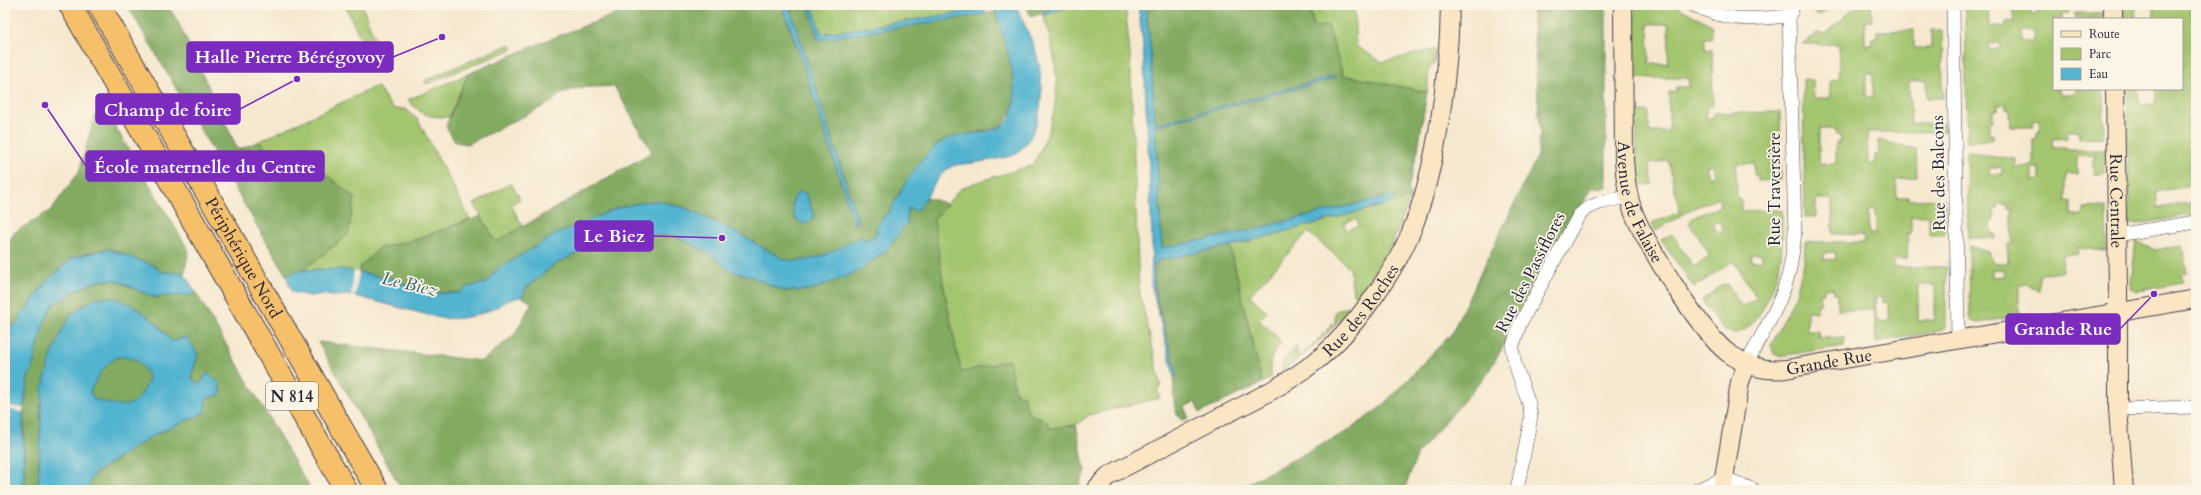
<svg xmlns="http://www.w3.org/2000/svg" width="2201" height="495" font-family="Cardo,serif">
<style>
.green{fill:#a3c56e;stroke:#627454;fill-rule:evenodd}
.forest{fill:#82aa61;stroke:#52664e;fill-rule:evenodd}
.water{fill:#52b4d0;stroke:#3a6b86;fill-rule:evenodd}
.pier{fill:#f6e8cf}
.lines{fill:none;stroke-linecap:round;stroke-linejoin:round}
.street-casing{stroke:#424051;stroke-width:14}
.secondary-casing{stroke:#424051;stroke-width:20}
.highway-casing{stroke:#424051;stroke-width:24}
.street{stroke:#fff;stroke-width:13}
.secondary{stroke:#fbe6c4;stroke-width:18}
.highway{stroke:#f6c06b;stroke-width:22}
.labels{text-anchor:middle;stroke-width:3.5;stroke-linejoin:round;paint-order:stroke}
.shield{fill:#fcf5e5;stroke:#63616e;stroke-width:1}
.shield-label{font-size:16px;font-weight:bold;fill:#22223b}
.street-label{font-size:17px;fill:#22223b;stroke:#fcf5e5}
.water-label{font-size:18px;font-style:italic;fill:#355c77;stroke:#fcf5e5}
.leader{fill:none;stroke:#7b2cbf;stroke-width:1.5}
.callout-dot{fill:#7b2cbf;stroke:#fcf5e5;stroke-width:1.5}
.callout{fill:#7b2cbf;stroke:#7b2cbf;stroke-width:1.5}
.callout-label{font-size:18px;text-anchor:middle;font-weight:bold;fill:#fff}
</style>
<rect width="100%" height="100%" fill="#fcf5e5"/>
<filter id="ink" filterUnits="userSpaceOnUse"><feTurbulence type="fractalNoise" baseFrequency=".025" numOctaves="2"/><feDisplacementMap in="SourceGraphic" scale="8" xChannelSelector="R" yChannelSelector="G"/><feConvolveMatrix kernelMatrix="1 2 1 2 8 2 1 2 1" color-interpolation-filters="sRGB"/></filter>
<filter id="wash" filterUnits="userSpaceOnUse"><feTurbulence type="fractalNoise" baseFrequency=".012" numOctaves="4" result="noise"/><feDisplacementMap in="SourceGraphic" scale="16" xChannelSelector="R" yChannelSelector="G"/><feGaussianBlur stdDeviation="0.9" result="paint"/><feColorMatrix in="noise" values="0 0 0 0 0 0 0 0 0 0 0 0 0 0 0 0 0 1.4 0 .05"/><feComposite in="paint" operator="in"/></filter>
<g filter="url(#wash)">
<rect width="100%" height="100%" fill="#f6e8cf"/>
<g class="green">
<path d="M345 5H362L385 67 376 72Z"/>
<path d="M827 5H983L985 9 820 34 813 7Z"/>
<path d="M1072 5H1125L1130 53 1139 289 1161 386 1157 389 1160 398 1089 415 1076 425 1049 428 1048 422 1029 414 1023 395 1016 394 961 372 944 289 933 220 959 190 971 184 1033 165C1062 110 1063 75 1043 16Z"/>
<path d="M1309 5H1354L1356 46 1382 62 1436 49 1435 63 1429 67 1427 92 1343 75 1328 26 1314 27Z"/>
<path d="M1635 5H1673L1712 25V38H1705V49L1712 50 1713 106H1706V118H1713V113L1780 112 1781 180 1758 181V175H1754V163L1736 164 1737 199H1741V211L1782 210C1782 228 1783 246 1780 263 1777 281 1755 341 1730 332 1718 327 1710 310 1702 300L1722 285 1727 284 1742 307 1757 298 1733 261 1694 287 1661 240 1672 234 1694 267 1710 255 1689 223 1694 217 1721 206 1719 198 1691 209 1656 231 1652 223 1680 212 1668 160 1649 164 1653 184 1639 186 1637 169 1636 112H1649V132H1669V92H1676V87H1689L1688 78H1635ZM1648 24H1669L1668 64H1649ZM1707 165H1714V176H1707ZM1718 221 1724 230 1719 234 1712 224ZM1751 254H1762V261H1751Z"/>
<path d="M1811 5H1832L1819 16 1809 10Z"/>
<path d="M1857 5H1871L1872 21H1865V45L1872 44V39L1877 38V31L1914 30V48H1931V30H1942L1943 98H1927L1926 81H1909L1911 124H1944V132H1867L1868 164H1875V155L1879 154 1878 140 1916 149 1917 177 1896 180 1897 197H1909V200L1945 199V235H1929V216H1911V234H1908L1907 259H1894V267H1946V324L1944 328 1935 332 1876 342 1875 309 1838 310V293H1834L1833 288 1824 289V293L1820 294V305H1817V312L1807 311V331H1818L1819 338 1845 337 1844 346 1779 356 1774 354 1771 346 1796 294 1804 263 1805 242H1864L1863 235 1833 234 1832 199H1816V217H1805L1803 79 1813 80 1814 98H1830V80L1839 79V44H1802L1817 33 1826 34ZM1866 73H1873V97H1866ZM1819 129H1836V135H1840V142H1836V164H1819ZM1875 210 1876 234H1869L1868 211ZM1824 253 1835 252 1836 259 1824 260ZM1918 285H1935V320H1918ZM1882 296V302L1889 303V322L1876 321 1875 297Z"/>
<path d="M1965 5H1988L1989 27H2005L2006 22 2014 21 2012 5H2030V13L2037 14V5H2068V13H2062V19H2054V89H2059V94H2076V89H2103L2104 137 2079 138V131H2067V138L2053 139V147H2066L2067 150H2105V174H2094V155L2077 156V174H2066V201H2071V215H2083V208L2106 207 2107 251 2078 248V254H2063L2062 272 2039 273V291L2027 285 2019 286V316L1978 323 1972 321 1970 316 1969 246 1988 252 1995 263H2008V244H2012V209H2008L2007 204H1998V209H1994V220L1991 221V233L1995 234V238H1968L1967 151 1993 157 2016 158V167L2033 166V139L2037 138V132H2040L2039 120 2032 121 2033 127H2011L2010 110 2006 109V105H1997V110H1993V121L1989 122V134H1993V140L1967 141ZM2021 31H2034V42H2022ZM1988 43H2000V49L1989 50ZM1990 167H2002V174H1990ZM2040 168V180L2033 181V169ZM2004 269V276L1992 277V270Z"/>
<path d="M2125 5H2136L2137 19H2125Z"/>
<path d="M2154 5H2196V7H2191L2192 19H2196V79L2192 80V91H2196V127H2191V147H2196V185L2156 192 2158 208 2196 202V214L2137 224 2129 222 2127 89H2138L2139 105 2156 104 2155 89H2182V19H2154Z"/>
<rect x="2075" y="13" width="27" height="6"/>
<path d="M510 44 513 49 426 84 425 80Z"/>
<path d="M468 74 449 117C427 117 423 116 408 100Z"/>
<path d="M377 86 393 109H405L418 120 470 219 414 240 379 248 360 267 359 272 323 269 303 270 348 235 313 164 272 157 260 141Z"/>
<path d="M511 183 520 199 511 205 523 227 496 242 474 204Z"/>
<path d="M1411 198 1391 246 1357 298 1353 294 1350 268 1308 232 1250 295 1267 312 1259 320 1279 339 1278 341 1281 344C1272 354 1267 363 1272 377L1262 383 1230 246ZM1356 219 1359 226 1346 230 1344 223Z"/>
<path d="M2136 241 2155 250 2182 245 2187 273 2181 274 2182 283 2138 291 2132 289 2131 283Z"/>
<path d="M1348 306 1349 308C1330 332 1309 353 1283 370V361L1297 345V356L1303 355V351H1308V348L1313 347 1312 343H1317V339L1322 338V333H1327V329H1331V324H1335V312Z"/>
</g>
<g class="forest">
<path d="M127 5H167L178 22 238 150 260 141 272 157 313 164 355 198 348 235 303 270 286 275Z"/>
<path d="M640 5H782L805 70 855 226 858 222 789 5H809L818 39 995 12C1006 45 1031 98 1000 127L950 139 940 143 911 176 889 214 881 222 878 232 869 240 849 243 838 250 814 259 791 261 783 259 732 230 696 212 685 208 655 201 643 202 617 208 557 234 496 270 488 282 467 287 459 293H429L391 279 359 272 360 267 379 248 414 240 481 216 496 242 652 152 614 86C594 88 565 84 552 102L468 144 455 142 446 126 468 74 555 37ZM806 195 813 213 806 223H802L794 218Z"/>
<path d="M1026 5H1063L1031 17Z"/>
<path d="M1145 5H1309L1314 27 1328 26 1343 75 1427 92 1418 149 1408 189 1411 198 1395 203 1393 195 1238 233 1162 248 1155 126 1336 78 1335 76 1155 124 1150 44Z"/>
<path d="M1532 5H1606V187L1591 188 1543 278 1487 374 1418 453 1404 490H1235L1346 432 1381 407 1451 334 1538 155 1540 130Z"/>
<path d="M104 108 189 251 184 273 161 272 153 265 132 259 122 253 108 249 99 250 72 258 48 280 25 311 20 314V322L8 328 5 320V247L15 232 51 210 79 172 95 116Z"/>
<path d="M926 197 947 204 934 220 944 289 961 372 1009 360 1016 394 1023 395 1029 414 1048 422 1049 428 1076 425 1085 471 1077 490H402L318 342 482 361 514 335 532 303 522 297 526 288 555 264 611 237 639 227 662 235 676 236 713 256 729 270 750 276 784 291 811 290 857 272 886 251 898 234 908 208 917 211Z"/>
<path d="M1230 246 1262 383 1200 413 1195 402 1184 407 1189 418 1182 420C1171 414 1174 387 1174 376L1177 375C1167 339 1153 302 1154 265L1157 261Z"/>
<path d="M107 280H116L153 297 193 295 195 291 311 490H89V484L94 474 152 436 203 413 206 401 210 395 215 396 204 377 201 383H196L191 377 198 354 184 337 175 341 170 340C158 321 135 305 113 298L42 391 38 490H24V408L28 378 43 326 52 306 68 295 94 282Z"/>
<path d="M117 357C137 357 142 361 149 379 136 412 124 409 94 399L90 392C97 377 102 366 117 357Z"/>
</g>
<g class="water">
<path d="M782 5H789L858 222 855 226 805 70Z"/>
<path d="M809 5H827L813 7 821 34 985 9 986 14 818 40Z"/>
<path d="M993 5H1016C1022 20 1030 35 1035 50 1046 81 1045 134 1015 154 1007 159 966 164 955 165 938 171 928 196 919 209L916 211 908 208 907 223 886 251 857 272 811 290 784 291 750 276 729 270 713 256 676 236 651 235 643 228 639 227 611 237 555 264 526 288 522 297C510 297 501 306 490 310 474 317 458 320 440 318L351 295 331 296 323 294 310 296 292 292 286 275 303 270 343 269 391 279 429 293H459L467 287 488 282 496 270 557 234 617 208 643 202 660 201 685 208 732 230 783 259C812 266 835 250 859 237L869 240 878 232 875 229 884 216 889 213C900 191 920 154 943 141 960 132 982 135 999 128 1033 112 1001 30 993 5Z"/>
<path d="M1063 5H1072L1043 16 1042 12Z"/>
<path d="M1138 5H1145L1150 44 1155 124 1335 76 1336 78 1155 126 1162 248 1238 233 1393 195 1395 202 1239 244 1157 261 1154 265V284L1157 303 1177 375 1174 376 1151 284 1152 242 1149 165 1143 44Z"/>
<path d="M802 192 806 194 814 216C805 236 783 213 797 193Z"/>
<path d="M108 249 153 265 161 272 184 273 195 291 193 295 153 297 116 280H107L94 282 74 291 52 306 43 326 32 369 28 378 23 412 24 490H5V363L12 341 11 338 5 340V330L20 322V314L25 311 48 280 72 258Z"/>
<path d="M95 298C101 298 108 297 114 298 135 303 159 323 170 340L175 341 187 337 198 354 191 377 196 383H201L207 373 219 382 221 393 215 397 210 396 206 401 204 413 152 436 94 474 89 484V490H38L42 391 50 360 63 328 72 314ZM117 357C137 357 142 361 149 379 136 412 124 408 94 399L90 392C97 377 103 366 117 357Z"/>
</g>
<g class="pier">
<path d="M354 271 359 272 355 296 351 295Z"/>
<path d="M5 406 24 408 23 412 5 409Z"/>
</g>
</g>
<g filter="url(#ink)">
<g class="lines">
<g class="street-casing">
<g id="street">
<path d="M1693 5C1731 23 1749 19 1789 16"/>
<path d="M1953 5 1958 340"/>
<path d="M2117 235 2196 222"/>
<path d="M1747 363C1761 335 1780 307 1788 276 1792 262 1793 247 1795 233L1789 16 1794 5"/>
<path d="M2118 409 2196 407"/>
<path d="M1517 490 1531 417 1529 404 1515 364 1512 348 1520 324 1579 215C1592 202 1612 200 1629 197"/>
<path d="M1697 490 1725 478 1754 490"/>
</g>
</g>
<g class="secondary-casing">
<g id="secondary">
<path id="s1" d="M1623 5 1624 160C1625 177 1627 194 1633 211 1644 242 1705 339 1731 355 1750 367 1764 371 1786 369L2196 299"/>
<path d="M2113 5V19"/>
<path id="s2" d="M2115 89 2118 290V409L2124 490"/>
<path id="s3" d="M1095 490 1108 476C1145 456 1183 437 1220 417 1253 401 1287 384 1316 361 1352 332 1393 275 1411 232 1437 168 1449 74 1450 5"/>
<path d="M1722 490 1740 382 1747 363"/>
</g>
</g>
<g class="highway-casing">
<g id="highway">
<path d="M70 5 346 490"/>
<path id="s4" d="M99 5 377 490"/>
</g>
</g>
<use href="#street" class="street"/>
<use href="#secondary" class="secondary"/>
<use href="#highway" class="highway"/>
</g>
</g>
<g class="labels">
<rect class="shield" x="266" y="382" width="52" height="28" rx="3"/>
<g class="shield-label">
<text x="292" y="402">N 814</text>
</g>
<g class="street-label">
<text transform="translate(1938 173) rotate(-91)" y="6">Rue des Balcons</text>
<text transform="translate(1774 189) rotate(-90)" y="6">Rue Traversière</text>
<text dy="6" stroke="none"><textPath href="#s1" startOffset="200">Avenue de Falaise</textPath></text>
<text dy="6" stroke="none"><textPath href="#s2" startOffset="112">Rue Centrale</textPath></text>
<text dy="6" stroke="none"><textPath href="#s4" startOffset="291">Périphérique Nord</textPath></text>
<text transform="translate(1530 272) rotate(-63)" y="6">Rue des Passiflores</text>
<text dy="6" stroke="none"><textPath href="#s3" startOffset="325">Rue des Roches</textPath></text>
<text dy="6" stroke="none"><textPath href="#s1" startOffset="484">Grande Rue</textPath></text>
</g>
<g class="water-label">
<text transform="translate(410 284) rotate(13)" y="6">Le Biez</text>
</g>
</g>
<path class="leader" d="M442 37L393 57M297 79L240 109M45 105L86 166M722 238L653 236M2154 294L2120 329"/>
<g class="callout-dot">
<circle cx="442" cy="37" r="4"/>
<circle cx="297" cy="79" r="4"/>
<circle cx="45" cy="105" r="4"/>
<circle cx="722" cy="238" r="4"/>
<circle cx="2154" cy="294" r="4"/>
</g>
<g class="callout">
<rect x="187" y="42" width="206" height="30" rx="4"/>
<rect x="96" y="94" width="144" height="30" rx="4"/>
<rect x="86" y="151" width="238" height="30" rx="4"/>
<rect x="575" y="221" width="78" height="30" rx="4"/>
<rect x="2006" y="314" width="114" height="30" rx="4"/>
</g>
<g class="callout-label">
<text x="290" y="63">Halle Pierre Bérégovoy</text>
<text x="168" y="116">Champ de foire</text>
<text x="205" y="173">École maternelle du Centre</text>
<text x="614" y="242">Le Biez</text>
<text x="2063" y="335">Grande Rue</text>
</g>
<rect width="2201" height="495" fill="none" stroke="#fcf5e5" stroke-width="20"/>
<rect x="2053" y="18" width="130" height="72" fill="#fcf5e5" stroke="#a5a1a1"/>
<rect x="2061" y="31" width="20" height="6" fill="#fbe6c4" stroke="#a5a1a1"/>
<text x="2089" y="38" font-size="12" fill="#22223b">Route</text>
<rect x="2061" y="48" width="20" height="12" fill="#a3c56e" stroke="#a5a1a1"/>
<text x="2089" y="58" font-size="12" fill="#22223b">Parc</text>
<rect x="2061" y="68" width="20" height="12" fill="#52b4d0" stroke="#a5a1a1"/>
<text x="2089" y="78" font-size="12" fill="#22223b">Eau</text>
</svg>
